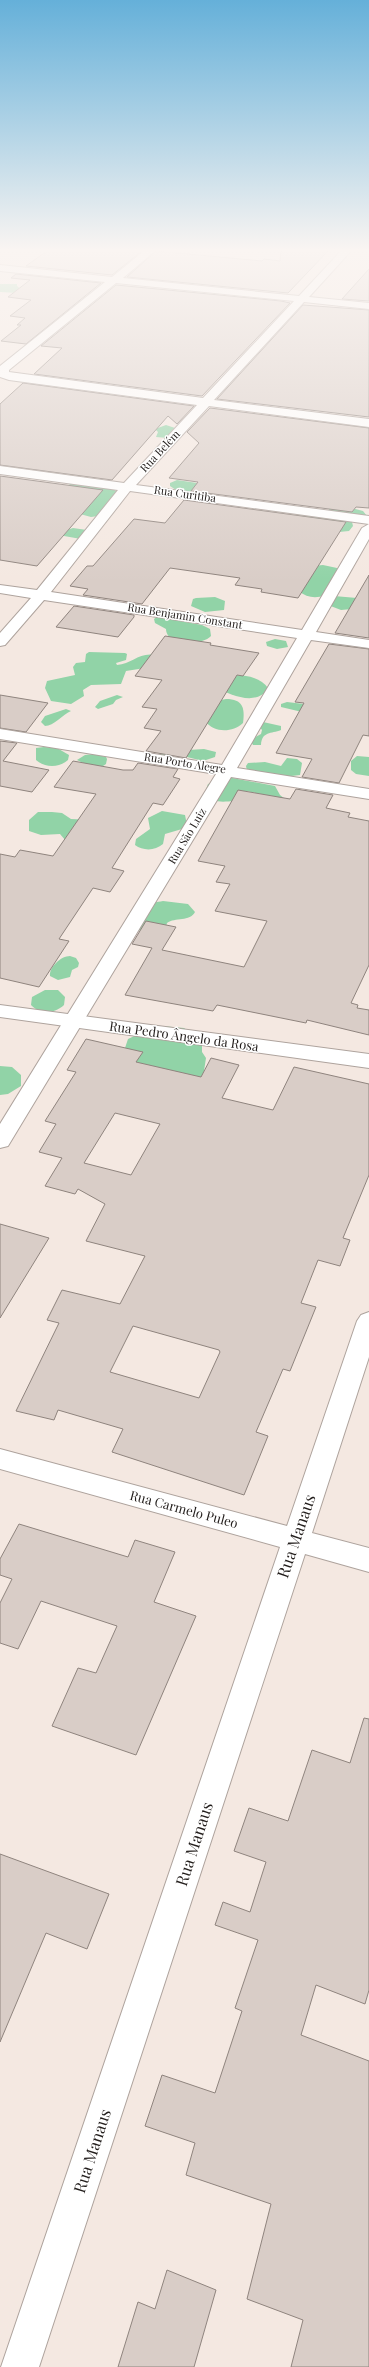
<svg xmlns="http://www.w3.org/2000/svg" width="369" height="2367" font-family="'Playfair Display',serif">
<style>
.green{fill:#91d3a7}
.building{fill:#d9cdc7;stroke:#8f847e;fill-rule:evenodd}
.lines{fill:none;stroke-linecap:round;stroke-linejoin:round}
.minor-casing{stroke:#aea39d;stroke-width:2}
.major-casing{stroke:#aea39d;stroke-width:2}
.minor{fill:#fff;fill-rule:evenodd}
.major{fill:#fff;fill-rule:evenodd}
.labels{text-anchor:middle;stroke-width:3;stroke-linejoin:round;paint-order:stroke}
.far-street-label{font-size:11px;fill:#221d1b;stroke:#fff}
.street-label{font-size:13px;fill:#221d1b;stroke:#fff}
.near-street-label{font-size:16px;fill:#221d1b;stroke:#fff}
</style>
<rect width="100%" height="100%" fill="#f4e8e1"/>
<g class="green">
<path d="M0 284H17V286L22 290 18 293 0 292Z"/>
<path d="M166 425 178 429 168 438 156 437 158 432 155 429Z"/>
<path d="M177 480 197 483 216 494 196 491 179 492 170 486V483Z"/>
<path d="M71 483 107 486 118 492 98 516 91 517 80 514 68 486Z"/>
<path d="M348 507 363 511 367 516 352 522 353 526 349 531 339 532 292 516 308 515 328 519 330 517 328 511 330 508Z"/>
<path d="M73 528 87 530 81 539 64 536 63 531Z"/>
<path d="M323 565 337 568 338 571 330 582 333 589C324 599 309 600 299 591L312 566Z"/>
<path d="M334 596 357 598 352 609 341 610 328 605Z"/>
<path d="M215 597 225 601 224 610 205 612 191 606 193 599 196 598Z"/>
<path d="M157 617 202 625 210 629 211 636C202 646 166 646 166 629L155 623 154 619Z"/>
<path d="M275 639 286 641 288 647 277 649 267 646 266 642Z"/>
<path d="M89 652 125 653 127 654 126 660 116 663 117 665C132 664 139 652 155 655L145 668 126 671 121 684 91 685 83 690 84 696 71 704 51 701 45 688 47 681 75 675 73 667 76 663 85 662 86 654Z"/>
<path d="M233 675C245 675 261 677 268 688 257 707 230 695 216 687Z"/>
<path d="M117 695 123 697 116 700 113 704 98 709 95 707 100 701Z"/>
<path d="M226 699C243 699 245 708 243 723 232 733 214 733 205 721L216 701Z"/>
<path d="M287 702 304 704 302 712 281 707V704Z"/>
<path d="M66 709 71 711C62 715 54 726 45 726L41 722 45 716Z"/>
<path d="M263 722 281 726V730C271 734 262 731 261 745H253L250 740 261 734 262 730 259 726Z"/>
<path d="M44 747 57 748 69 755 68 760C59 768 45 768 36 760V748Z"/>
<path d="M204 749 216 752 215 757 203 761 175 754 162 756 157 752Z"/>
<path d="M94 754 106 757 107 759 106 764 97 770 77 760 85 755Z"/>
<path d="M357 756 369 757V776L356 774 351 770V761Z"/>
<path d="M287 758 297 759 302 763 300 775 283 777 247 771 246 766 248 763 265 762 281 766Z"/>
<path d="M227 777 275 786 280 795 285 799 246 791 242 792 234 801C222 802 214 803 204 795L208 784Z"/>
<path d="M162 811 185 815 187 825 182 829 165 834 163 844C155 851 143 851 135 845L136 839 150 829 148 818Z"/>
<path d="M38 812H52L62 813 71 819 91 820 66 841 60 834 41 835 29 831V820Z"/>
<path d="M163 901 188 904 195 912C190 922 175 917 167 923L165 930C146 932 141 935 126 921 128 906 152 903 163 901Z"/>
<path d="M70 956 76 958 79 963 78 967 72 970 70 977 58 980 50 976C49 967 61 956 70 956Z"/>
<path d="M45 990H58L65 997 64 1005C54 1014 41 1015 31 1005L32 997Z"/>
<path d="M162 1026 184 1028 202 1041V1052L206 1058 202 1084 124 1065 125 1048 128 1039 151 1028Z"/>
<path d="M0 1066 12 1067 21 1075V1086L8 1094 0 1095Z"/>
</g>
<g class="building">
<path d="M47 251H142L112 275 26 266Z"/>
<path d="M156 251 262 261 264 259 280 261 281 251H328L288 293 127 277Z"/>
<path d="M369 269V301L342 299Z"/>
<path d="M16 274 101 283 26 344 1 341 21 325H17L25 318 10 316 31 300 8 297 30 280 11 278Z"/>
<path d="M116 285 281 301 290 303 202 396 34 374 62 348 41 346Z"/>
<path d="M303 305 369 310V417L217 399Z"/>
<path d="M23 383 194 406 177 424 168 416 112 480 0 465V404Z"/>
<path d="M210 408 369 428V508L356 507 352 512 191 491 198 482 169 478 199 443 187 432Z"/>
<path d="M0 476 103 490 37 566 0 560Z"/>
<path d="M184 500 346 522 298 598 261 592 262 589 235 585 240 578 170 568 142 604 83 595 88 589 70 586 87 566H93L134 519 165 523Z"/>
<path d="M369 575V638L335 633Z"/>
<path d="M74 606 134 615V617L118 637 56 627Z"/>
<path d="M165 636 211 643 210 645 259 653 243 676 237 675 186 758 146 751 161 731 144 728 157 709 142 707 162 680 135 676Z"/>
<path d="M329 644 369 649V736L363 735 339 783 302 777 312 759 276 753 304 703 295 702Z"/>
<path d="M0 695 48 703 26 732 0 728Z"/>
<path d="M0 741 17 743 3 761 49 770 32 792 0 786Z"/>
<path d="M73 761 123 770H133L138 763 178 769 173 777 180 779 163 805 153 803 112 868 124 871 110 892 93 888 59 939 69 941 39 987 0 978V854L15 857 20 850 53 856 96 794 54 787Z"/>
<path d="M296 789 333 795 326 808 350 813 348 817 369 821V965L351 1003 358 1005 357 1008 369 1010V1035L307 1020 306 1023 217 1005 213 1011 125 995 152 948 132 944 146 921 176 927 162 950 244 967 267 921 215 911 230 884 216 882 225 866 198 861 238 790 290 799Z"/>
<path d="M86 1039 143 1052 136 1062 201 1077 211 1058 239 1065 222 1098 273 1110 294 1067 369 1084V1175L343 1238 350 1240 340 1266 318 1260 301 1303 316 1307 290 1371 283 1369 256 1432 268 1436 244 1495 112 1452 123 1429 58 1410 54 1420 16 1411 59 1323 47 1320 62 1290 120 1304 145 1256 86 1241 105 1204 78 1189 75 1194 45 1186 62 1158 39 1152 56 1124 45 1121 76 1072 67 1070ZM115 1113 160 1124 131 1175 84 1163ZM133 1326 219 1350 220 1352 199 1398 110 1372Z"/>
<path d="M0 1224 49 1238 0 1318Z"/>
<path d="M19 1524 128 1557 135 1540 175 1552 154 1602 196 1616 136 1755 52 1726 78 1668 96 1673 117 1626 41 1601 18 1649 0 1643V1603L12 1579 0 1575V1559Z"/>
<path d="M364 1718 369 1719V1990L365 2004 316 1985 301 2035 369 2061V2367H291L303 2320 247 2299 271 2204 186 2175 195 2143 145 2126 162 2075 215 2093 242 2011 235 2008 258 1940 215 1925 223 1902 250 1912 266 1862 234 1851 249 1808 288 1821 312 1750 350 1763Z"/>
<path d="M0 1854 109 1894 87 1949 46 1933 0 2042Z"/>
<path d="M167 2270 216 2290 194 2367H118L138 2302 155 2309Z"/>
</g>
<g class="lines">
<g class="minor-casing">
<g id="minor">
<path d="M144 251H155L123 278 299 296 341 251H351L309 297 369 303V309L304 302 214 400 369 419V427L209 406 136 485 369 516V524L130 491 51 592 302 630 362 528 369 524V539L316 632 369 640V648L311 640 237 768 369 789V799L231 777 8 1146 0 1148V1124L216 774 0 739V729L222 765 297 638 44 600 5 645 0 646V633L31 598 0 593V585L37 590 118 490 0 474V466L124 483 197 405 9 380 0 377V366L105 282 0 271V265L112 277ZM116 283 294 301 203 398 9 372V370Z"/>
<path d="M369 1312V1357L312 1533 369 1548V1572L305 1554 39 2367H1L280 1547 0 1469V1449L287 1526 357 1321 361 1315Z"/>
</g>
</g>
<g class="major-casing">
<path id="major" d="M0 1005 369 1054V1068L0 1017Z"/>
</g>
<use href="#minor" class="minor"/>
<use href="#major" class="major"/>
</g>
<linearGradient id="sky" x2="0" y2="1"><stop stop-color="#65b0d9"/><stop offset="0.43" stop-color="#faf5f2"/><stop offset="1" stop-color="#faf5f2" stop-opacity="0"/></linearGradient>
<rect width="369" height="582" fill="url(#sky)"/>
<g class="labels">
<g class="far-street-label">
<text transform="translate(160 451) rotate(-47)" y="4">Rua Belém</text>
<text transform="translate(185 494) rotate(8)" y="4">Rua Curitiba</text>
<text transform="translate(185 616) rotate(9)" y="4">Rua Benjamin Constant</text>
<text transform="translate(185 763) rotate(9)" y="4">Rua Porto Alegre</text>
<text transform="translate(187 836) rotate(-59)" y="4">Rua São Luiz</text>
</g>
<g class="street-label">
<text transform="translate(184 1036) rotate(8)" y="5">Rua Pedro Ângelo da Rosa</text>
<text transform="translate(184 1509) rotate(15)" y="5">Rua Carmelo Puleo</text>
</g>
<g class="near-street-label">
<text transform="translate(296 1536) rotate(-71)" y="6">Rua Manaus</text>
<text transform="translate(194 1844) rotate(-72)" y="6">Rua Manaus</text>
<text transform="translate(92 2151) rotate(-72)" y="6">Rua Manaus</text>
</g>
</g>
</svg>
